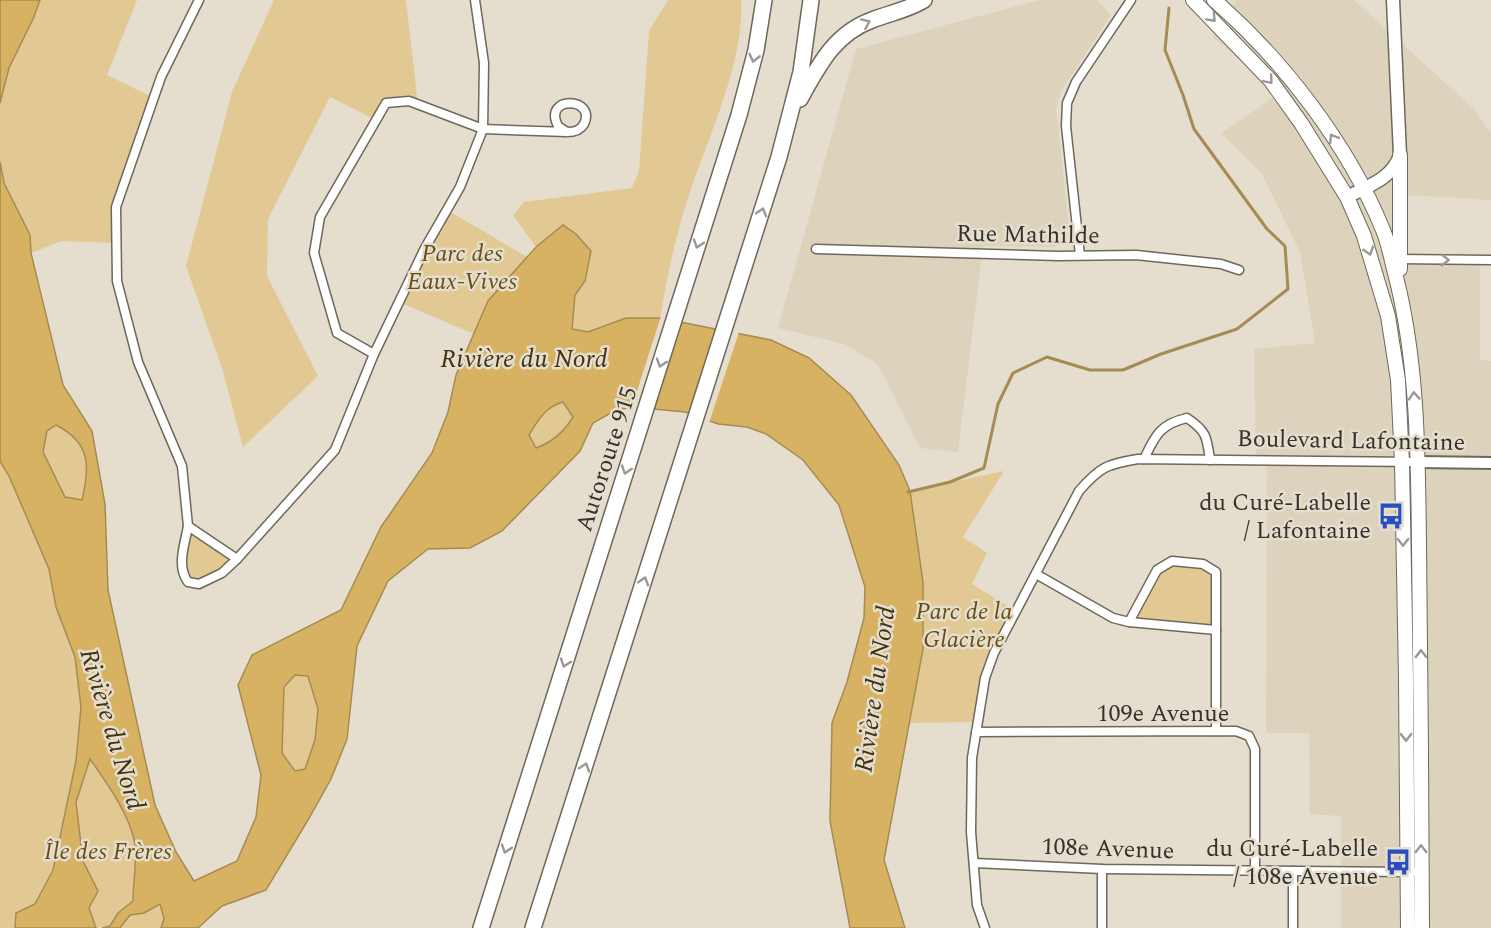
<svg xmlns="http://www.w3.org/2000/svg" width="1491" height="928" font-family="Spectral,serif">
<style>
.built{fill:#ddd2bc}
.green{fill:#e2c892}
.water{fill:#d7b263;stroke:#a68c52;stroke-width:1.5;fill-rule:evenodd}
.pier{fill:#e5ddce}
.lines{fill:none;stroke-linecap:round;stroke-linejoin:round}
.stream{stroke:#a68c52;stroke-width:3}
.minor-casing{stroke:#6e685a;stroke-width:11}
.tertiary-casing{stroke:#6e685a;stroke-width:14}
.secondary-casing{stroke:#6e685a;stroke-width:15}
.primary-casing{stroke:#6e685a;stroke-width:16}
.motorway-casing{stroke:#6e685a;stroke-width:18}
.minor{stroke:#fff;stroke-width:8}
.tertiary{stroke:#fff;stroke-width:10}
.secondary{stroke:#fff;stroke-width:12}
.primary{stroke:#fff;stroke-width:14}
.motorway{stroke:#fff;stroke-width:15}
.oneway{stroke:#9a9896}
.labels{text-anchor:middle;stroke-width:5;stroke-linejoin:round;paint-order:stroke}
.street-label{font-size:24px;fill:#34322c;stroke:#e5ddce}
.park-label{font-size:24px;font-style:italic;fill:#674e10;stroke:#e5ddce}
.poi-label{font-size:24px;fill:#34322c;stroke:#e5ddce;text-anchor:end}
.water-label{font-size:26px;font-style:italic;fill:#433411;stroke:#e5ddce}
</style>
<rect width="100%" height="100%" fill="#e5ddce"/>
<g class="built">
<path d="M1040 0H1097L1111 15 1062 90 1056 108 1070 236 1055 247 983 246 958 452 920 448 878 364 844 344 778 328 856 49Z"/>
<path d="M1236 0H1354L1474 109 1491 133V200L1404 195 1401 262 1480 263V360L1491 361V465L1256 461 1254 349 1315 343 1300 252 1262 174 1221 133 1280 93 1213 37Z"/>
<path d="M1267 465 1400 467 1402 928H1341V816L1310 814 1309 733H1266Z"/>
<path d="M1420 467 1491 471V928H1425Z"/>
</g>
<g class="green">
<path d="M40 0H137L107 75 154 98 116 207 117 243 61 241 31 253 30 235 4 183 0 162V103L9 68 33 19Z"/>
<path d="M274 0H406L418 105 386 103 376 120 330 97 268 219 267 276 318 376 243 447 222 368 186 266 232 92Z"/>
<path d="M668 0H741C745 62 707 139 688 198 675 238 667 277 660 318H626L588 332 572 329 575 295 585 281 563 225 536 247 513 215 524 202 632 188 639 171 649 31Z"/>
<path d="M447 210 527 257 488 301 474 334 399 302Z"/>
<path d="M563 402 573 417C564 432 553 442 536 448L529 434C538 420 545 407 563 402Z"/>
<path d="M57 425C91 444 90 466 82 500L65 497 43 452 47 431Z"/>
<path d="M0 461 9 476 49 569 56 607 75 657 81 707 76 761 52 870 35 904 16 913 15 928H0Z"/>
<path d="M1004 471 963 537 987 553 972 584 1016 611 994 653 977 722 910 723 923 649V582L910 491Z"/>
<path d="M188 526 237 559 199 584 188 582 181 564Z"/>
<path d="M1172 561 1203 564 1216 572V630L1129 622 1157 570Z"/>
<path d="M295 675 308 676 318 709 315 740 305 769 295 771 282 753 284 687Z"/>
<path d="M90 758C106 782 131 816 135 845 138 862 133 883 133 901L118 913 110 926 96 928 89 908 98 891 83 861 76 802Z"/>
<path d="M161 904 164 918 161 928H120L130 915 144 913Z"/>
</g>
<g class="water">
<path d="M0 0H40L33 19 9 68 0 103Z"/>
<path d="M0 162 4 183 30 235 31 253 63 385 92 431 105 504 108 590 155 805 176 852 194 881 237 861 256 817 261 775 238 685 252 655 341 610 381 527 432 453 448 412 456 375 488 301 536 247 563 225 576 234 591 251 585 281 575 295 572 329 588 332 626 318H660L771 340 809 358 851 395 899 465 910 491 923 582V649L884 860 905 928H850L830 821 832 723 847 682 864 618 865 587 839 505 803 460 766 434 747 427 718 424 685 412 632 407 614 411 593 423 580 451 502 531 470 548 428 549 388 581 357 646 347 739 331 779 308 820 266 890 222 906 198 928H161L164 918 160 904 144 913 130 915 120 928H102L110 926 118 913 133 901C133 883 137 862 135 845 131 816 106 782 90 759L76 802 83 861 98 891 89 908 96 928H15L16 913 35 904 53 870 76 761 81 707 75 657 56 607 49 569 9 476 0 461ZM563 402 573 417C564 432 553 442 536 448L529 435C538 420 545 407 563 402ZM56 425C91 443 90 466 82 500L65 497 43 452 47 431ZM295 675 308 676 318 709 315 740 305 769 295 771 282 753 284 687Z"/>
</g>
<g class="pier">
<path d="M661 316 682 320 641 410H631Z"/>
<path d="M730 329 739 332 709 423 690 417Z"/>
</g>
<g class="lines">
<path class="stream" d="M908 492 950 482 984 468 998 404 1013 373 1047 357 1090 370H1123L1161 354 1237 329 1288 289 1285 246 1267 229 1194 129 1183 95 1165 50 1169 8"/>
<g class="minor-casing">
<g id="minor">
<path d="M199 0 161 77 116 207 117 281 138 362 182 466 188 526 237 559 335 450 374 354 425 248 460 187 483 129 484 63 475 0"/>
<path d="M816 249 1059 256 1136 255 1221 264 1239 270"/>
<path d="M1080 255 1066 126 1067 103 1076 82 1131 0"/>
<path d="M1399 259 1491 260"/>
<path d="M374 354 337 333 314 253 320 217 386 103 409 101 483 129 567 132C574 132 580 131 584 124 597 97 542 95 558 126L567 132"/>
<path d="M1144 459C1155 436 1160 424 1187 418 1207 431 1207 438 1210 460"/>
<path d="M188 526C185 544 176 566 188 582L199 584 222 573 237 559"/>
<path d="M1036 574 1113 618 1129 622 1216 630V731"/>
<path d="M1129 622 1157 570 1172 561 1203 564 1216 572V630"/>
<path d="M976 732 1236 731 1249 736 1255 749V871"/>
<path d="M974 863 1102 869 1412 872"/>
<path d="M1102 869V928"/>
<path d="M1293 871V928"/>
<path d="M985 928 977 905 971 832 972 758 985 678 994 653 1079 491C1100 467 1107 464 1138 459L1418 462"/>
</g>
</g>
<g class="tertiary-casing">
<path id="tertiary" d="M1418 462 1491 463"/>
</g>
<g class="secondary-casing">
<path id="secondary" d="M1347 197C1368 186 1392 179 1400 155L1393 0"/>
</g>
<g class="primary-casing">
<g id="primary">
<path d="M1193 0 1271 81 1301 123 1347 197 1364 236 1388 316 1398 380 1402 462 1406 680 1408 928"/>
<path d="M1214 0C1283 60 1348 144 1383 230 1389 244 1391 259 1395 273 1418 361 1418 455 1419 545 1421 673 1421 800 1422 928"/>
<path d="M1400 269V155"/>
</g>
</g>
<g class="motorway-casing">
<g id="motorway">
<path d="M800 99C819 65 834 34 872 20 890 13 908 10 924 0"/>
<path d="M481 928 739 115 756 50 764 0"/>
<path d="M533 928 779 157 801 72 811 0"/>
</g>
</g>
<use href="#minor" class="minor"/>
<use href="#tertiary" class="tertiary"/>
<use href="#secondary" class="secondary"/>
<use href="#primary" class="primary"/>
<use href="#motorway" class="motorway"/>
</g>
<defs><path id="oneway-chevron" d="M-2-3.5L2.5 0L-2 3.5" fill="none" stroke-width="1.6" stroke-linecap="round" stroke-linejoin="round" transform="scale(1.5)"/></defs>
<g class="oneway">
<use href="#oneway-chevron" transform="translate(1212 18) rotate(47)"/>
<use href="#oneway-chevron" transform="translate(866 23) rotate(-23)"/>
<use href="#oneway-chevron" transform="translate(754 58) rotate(103)"/>
<use href="#oneway-chevron" transform="translate(1269 80) rotate(50)"/>
<use href="#oneway-chevron" transform="translate(1333 138) rotate(-122)"/>
<use href="#oneway-chevron" transform="translate(762 212) rotate(-73)"/>
<use href="#oneway-chevron" transform="translate(698 244) rotate(108)"/>
<use href="#oneway-chevron" transform="translate(1369 251) rotate(72)"/>
<use href="#oneway-chevron" transform="translate(1445 260) rotate(1)"/>
<use href="#oneway-chevron" transform="translate(661 363) rotate(108)"/>
<use href="#oneway-chevron" transform="translate(1414 396) rotate(-94)"/>
<use href="#oneway-chevron" transform="translate(626 470) rotate(108)"/>
<use href="#oneway-chevron" transform="translate(1403 542) rotate(89)"/>
<use href="#oneway-chevron" transform="translate(644 581) rotate(-72)"/>
<use href="#oneway-chevron" transform="translate(1421 654) rotate(-91)"/>
<use href="#oneway-chevron" transform="translate(565 663) rotate(108)"/>
<use href="#oneway-chevron" transform="translate(1406 737) rotate(90)"/>
<use href="#oneway-chevron" transform="translate(585 767) rotate(-72)"/>
<use href="#oneway-chevron" transform="translate(506 849) rotate(108)"/>
<use href="#oneway-chevron" transform="translate(1421 849) rotate(-90)"/>
</g>
<defs>
<g id="bus-bare" transform="scale(2.07)"><path d="M-5-6H5V4H4V6H2V4H-2V6H-4V4H-5ZM-3.5-4V0h7V-4ZM-3.5 1.2v1.5H-2V1.2ZM2 1.2v1.5H3.5V1.2Z" fill="#284fbd" stroke="#e5ddce" stroke-width="2.5" paint-order="stroke"/></g>
</defs>
<g fill-rule="evenodd">
<use href="#bus-bare" x="1391" y="516"/>
<use href="#bus-bare" x="1398" y="862"/>
</g>
<g class="labels">
<g class="street-label">
<text transform="translate(1028 234) rotate(1)" y="8">Rue Mathilde</text>
<text transform="translate(1351 440) rotate(1)" y="8">Boulevard Lafontaine</text>
<text transform="translate(606 459) rotate(-72)" y="8">Autoroute 915</text>
<text x="1163" y="721">109e Avenue</text>
<text transform="translate(1108 848) rotate(2)" y="8">108e Avenue</text>
</g>
<g class="park-label">
<text x="462" y="261">Parc des<tspan x="462" dy="28">Eaux-Vives</tspan></text>
<text x="964" y="619">Parc de la<tspan x="964" dy="28">Glacière</tspan></text>
<text x="108" y="859">Île des Frères</text>
</g>
<g class="poi-label">
<text x="1371" y="510">du Curé-Labelle<tspan x="1371" dy="28">/ Lafontaine</tspan></text>
<text x="1378" y="856">du Curé-Labelle<tspan x="1378" dy="28">/ 108e Avenue</tspan></text>
</g>
<g class="water-label">
<text x="524" y="367">Rivière du Nord</text>
<text transform="translate(874 689) rotate(-82)" y="9">Rivière du Nord</text>
<text transform="translate(113 729) rotate(73)" y="9">Rivière du Nord</text>
</g>
</g>
</svg>
